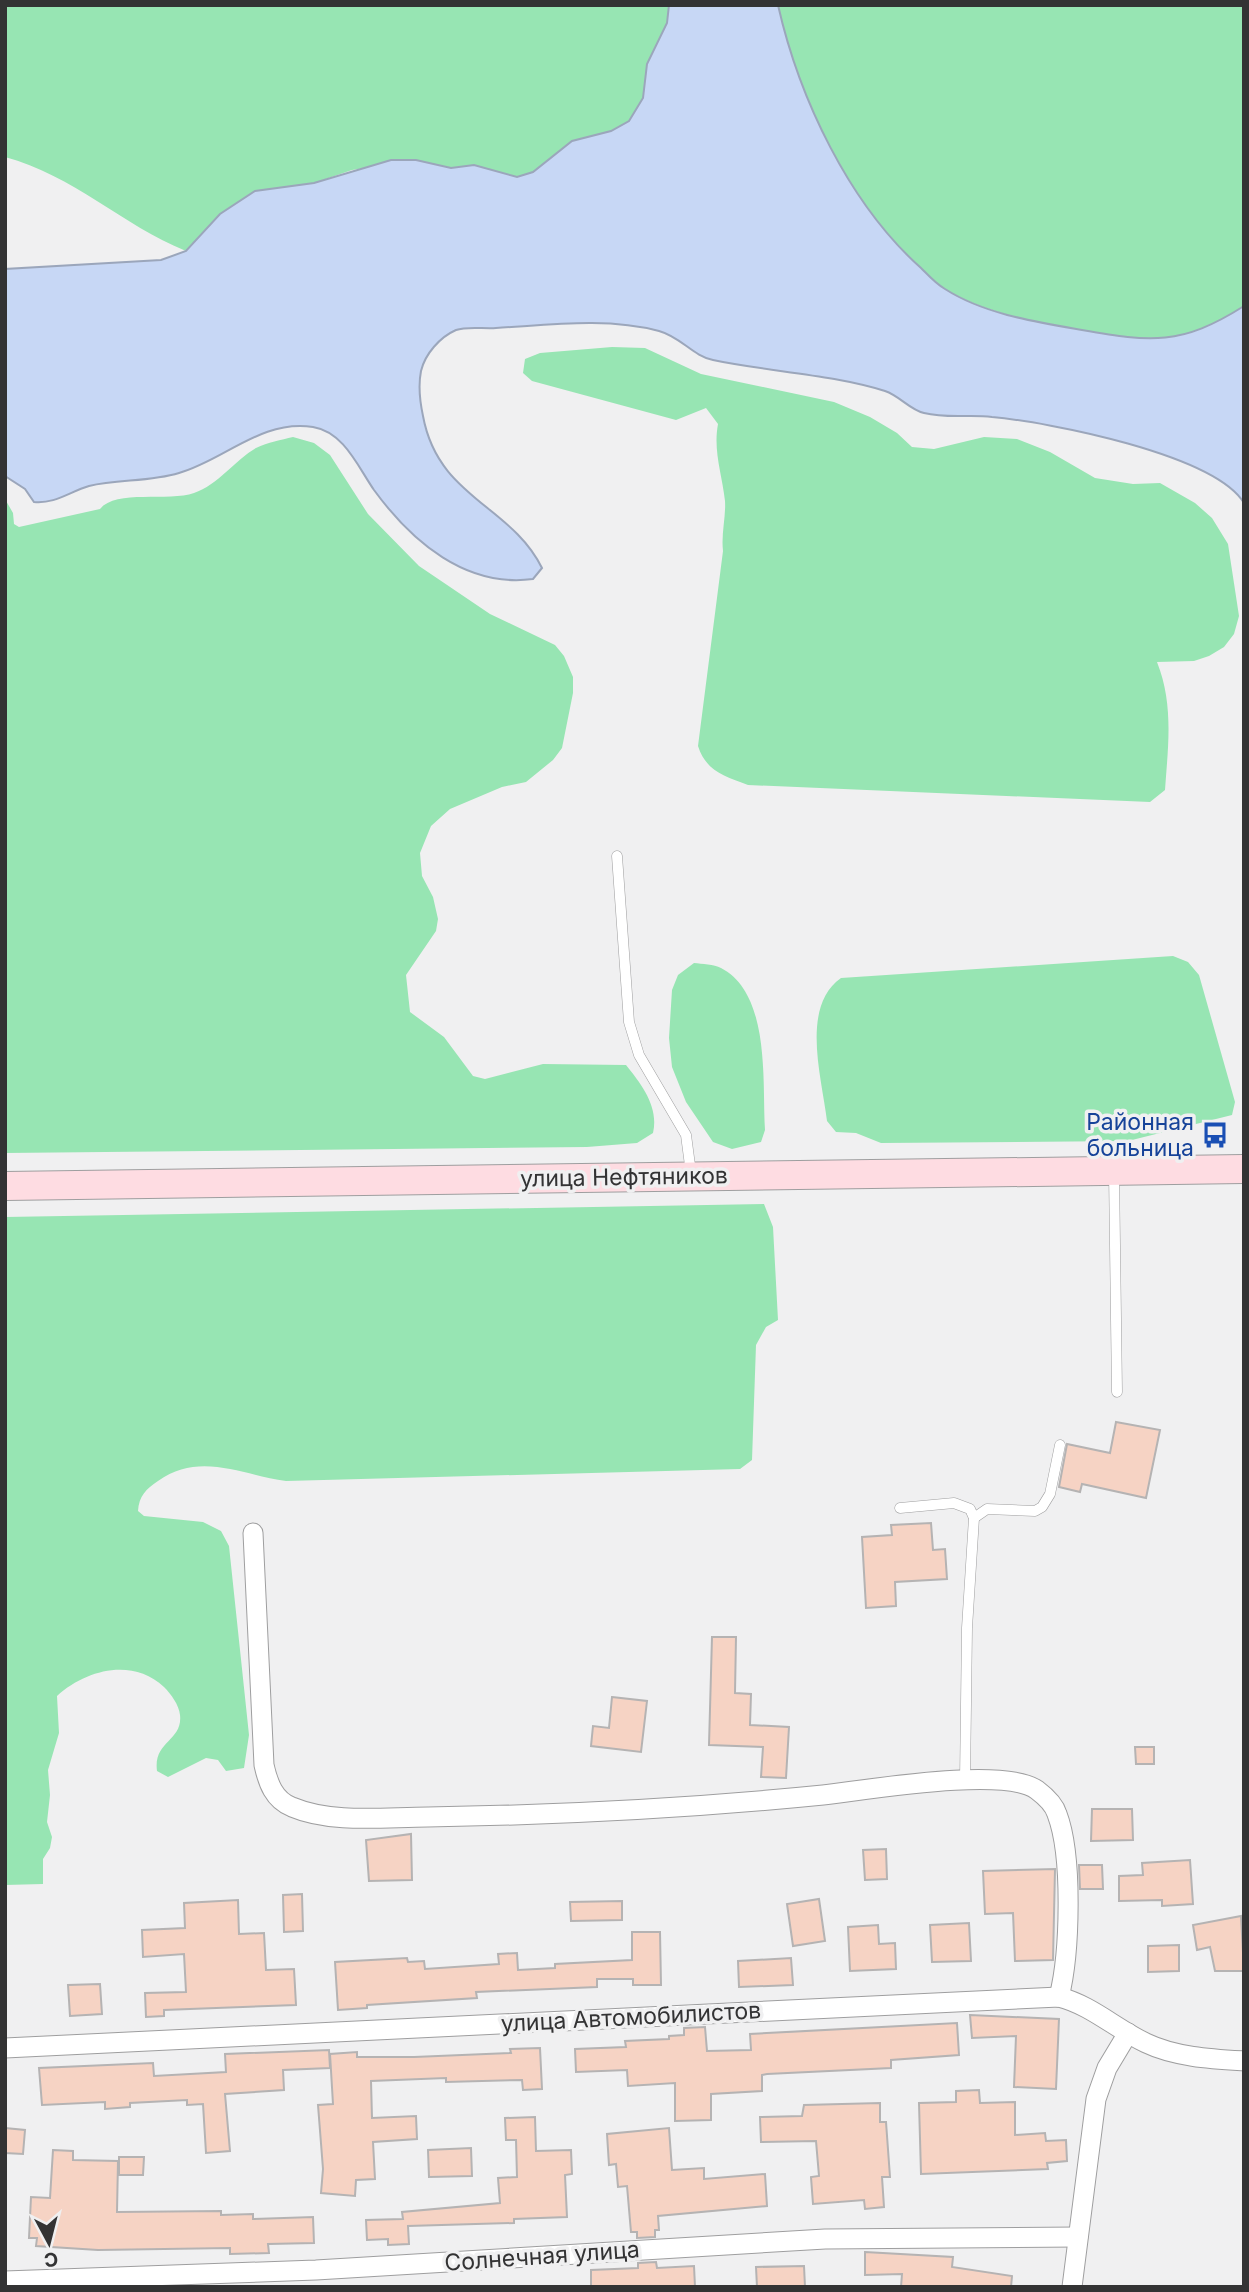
<svg xmlns="http://www.w3.org/2000/svg" width="1249" height="2292" font-family="Inter,sans-serif">
<style>
.green{fill:#97e5b3}
.water{fill:#c7d7f5;stroke:#9ba6bb;stroke-width:2}
.building{fill:#f6d3c4;stroke:#b5b3b3;stroke-width:2}
.lines{fill:none;stroke-linecap:round;stroke-linejoin:round}
.lane-casing{stroke:#9e9e9f;stroke-width:11}
.street-casing{stroke:#9e9e9f;stroke-width:21}
.secondary-casing{stroke:#9e9e9f;stroke-width:30}
.lane{stroke:#fff;stroke-width:10}
.street{stroke:#fff;stroke-width:19}
.secondary{stroke:#fedce2;stroke-width:28}
.labels{text-anchor:middle;stroke-width:7;stroke-linejoin:round;paint-order:stroke}
.transit-label{font-size:23px;fill:#164399;stroke:#f0f0f1;text-anchor:end}
.street-label{font-size:23px;fill:#333334;stroke:#f0f0f1}
</style>
<rect width="100%" height="100%" fill="#f0f0f1"/>
<g class="green">
<path d="M5 5H669L667 23 647 65 643 98 629 121 611 131 572 141 533 172 518 177 474 165 451 168 416 160 352 170 314 183 255 191 220 214 186 251C122 225 73 175 5 157Z"/>
<path d="M778 5H1244V306C1180 347 1148 342 1076 329 1033 322 983 312 945 289 936 284 928 275 921 268 849 204 799 98 778 5Z"/>
<path d="M612 347 645 348 701 374 834 402 870 417 897 433 912 447 934 449 984 437 1017 439 1050 452 1095 478 1133 484 1160 483 1195 503 1212 518 1228 544 1239 616 1234 634 1224 647 1209 656 1194 661 1157 662C1174 705 1168 746 1165 790L1150 802 748 785C724 776 706 771 698 746L723 551C721 534 726 517 725 501 722 474 713 451 718 424L706 408 676 420 532 381 523 373 525 359 540 353Z"/>
<path d="M293 437 314 443 330 455 368 514 419 566 490 614 555 645 564 656 573 677V693L562 748 553 760 526 782 502 787 450 809 431 826 420 853 422 876 433 897 438 919 436 931 406 975 410 1012 444 1037 473 1076 485 1079 543 1064 626 1065C642 1085 659 1107 653 1133L637 1143 587 1147 5 1153V499L13 513 14 524 19 527 100 509C116 489 169 502 194 493 218 485 235 460 256 448 268 442 281 440 293 437Z"/>
<path d="M1173 956 1188 962 1199 975 1235 1102 1232 1115 1128 1141 881 1143 856 1133 836 1132 827 1121C822 1078 800 1007 841 978Z"/>
<path d="M694 963C702 964 714 964 721 968 771 994 762 1082 765 1130L761 1142 732 1149 713 1142 686 1102 672 1067 669 1038 672 990 678 975Z"/>
<path d="M764 1204 773 1227 778 1320 766 1327 756 1345 752 1460 740 1469 286 1481C242 1475 200 1451 158 1481 146 1489 139 1496 138 1511L144 1516 203 1522 221 1531 229 1546 249 1735 244 1768 226 1771 218 1760 206 1758 168 1777 157 1771C153 1741 183 1741 180 1715 179 1705 171 1694 164 1687 133 1658 87 1669 57 1696L59 1733 48 1770 50 1795 47 1822 52 1837 50 1848 43 1859V1884L5 1885V1217Z"/>
</g>
<path class="water" d="M669 5H778C799 98 849 204 921 268 928 275 936 284 945 289 984 314 1036 322 1082 330 1151 342 1181 346 1244 306V503C1214 454 1048 422 992 417 969 414 948 419 924 413 910 410 900 396 885 391 830 374 770 372 713 360 693 356 681 337 659 331 607 317 548 325 496 328 484 329 467 326 456 330 440 337 425 354 421 371 418 386 420 402 423 416 438 498 511 505 542 568L533 579C466 588 412 542 374 490 358 467 344 432 313 427 261 419 225 460 179 473 150 482 118 479 89 486 69 492 55 504 34 502L25 489 5 476V269L161 260 186 251 220 214 255 191 314 183 391 160H416L451 168 474 165 517 177 533 172 572 141 611 131 629 121 643 98 647 64 667 23Z"/>
<g class="building">
<path d="M1116 1422 1160 1430 1146 1498 1082 1484 1080 1492 1059 1487 1067 1444 1110 1453Z"/>
<path d="M931 1523 933 1550 945 1549 947 1579 895 1582 896 1606 866 1608 862 1537 892 1535 891 1525Z"/>
<path d="M712 1637H736L735 1693 751 1694 750 1725 789 1727 786 1778 761 1777 763 1747 709 1745Z"/>
<path d="M612 1697 647 1701 641 1752 591 1746 593 1726 609 1728Z"/>
<path d="M1135 1747H1154V1764H1136Z"/>
<path d="M1092 1809H1132L1133 1840 1091 1841Z"/>
<path d="M411 1834 412 1880 369 1881 366 1840Z"/>
<path d="M886 1849 887 1879 865 1880 863 1850Z"/>
<path d="M1190 1860 1193 1904 1162 1906V1900L1119 1901V1876L1143 1875 1142 1863Z"/>
<path d="M1079 1865H1102L1103 1889H1080Z"/>
<path d="M1055 1869 1053 1960 1015 1961 1013 1913 985 1914 983 1871Z"/>
<path d="M302 1894 303 1931 284 1932 283 1895Z"/>
<path d="M819 1899 825 1941 793 1946 787 1904Z"/>
<path d="M238 1900 239 1934 264 1933 266 1970 294 1969 296 2005 164 2010V2016L146 2017 145 1993 186 1992 184 1954 143 1957 142 1930 185 1928 184 1903Z"/>
<path d="M622 1901V1920L571 1921 570 1902Z"/>
<path d="M1241 1916 1244 1971H1215L1210 1947 1197 1950 1193 1925Z"/>
<path d="M969 1923 971 1961 932 1962 930 1925Z"/>
<path d="M878 1925 879 1944 895 1943 896 1969 850 1971 848 1927Z"/>
<path d="M632 1932H660L661 1985H633V1979H597V1987L476 1992 477 1998 367 2005V2008L338 2010 335 1962 407 1958 408 1962 424 1961 425 1969 499 1964 498 1954 517 1953 518 1970 555 1968V1964L632 1960Z"/>
<path d="M1179 1945V1971L1148 1972V1946Z"/>
<path d="M791 1958 793 1985 739 1987 738 1961Z"/>
<path d="M100 1984 102 2014 70 2016 68 1985Z"/>
<path d="M970 2015 1059 2019 1056 2089 1014 2087 1016 2036 972 2038Z"/>
<path d="M957 2023 959 2055 891 2060V2068L767 2074 762 2075V2091L711 2094V2120L675 2121V2083L628 2086 627 2070 576 2072 575 2049 626 2047 625 2041 669 2039V2036L684 2035V2028L705 2027 707 2051 751 2050 750 2034Z"/>
<path d="M540 2048 542 2089 523 2090 522 2080 446 2082V2078L371 2081 372 2118 416 2116 417 2139 373 2142 375 2179 356 2180 355 2196 321 2193 323 2169 318 2105 333 2104 330 2054 357 2052V2057H414L511 2053 510 2049Z"/>
<path d="M329 2050 330 2068 283 2070 284 2090 225 2094 230 2151 206 2153 203 2104 187 2105V2100L130 2103V2107L105 2109V2102L42 2105 39 2068 153 2063 154 2076 226 2072 225 2054Z"/>
<path d="M979 2090 980 2103 1015 2102V2135L1045 2133 1046 2141 1066 2140 1067 2161 1047 2163 1048 2169 921 2174 919 2103 956 2102V2091Z"/>
<path d="M880 2103V2122H886L890 2177H882L884 2207 865 2209 864 2200 813 2204 811 2177 819 2176 816 2141 761 2142 760 2117 802 2116 804 2105Z"/>
<path d="M535 2117 536 2151 571 2150 572 2174 565 2175 567 2217 514 2219V2223L408 2226 409 2244 388 2245V2239L367 2240 366 2220 403 2219 402 2212 500 2203 498 2178 517 2177 516 2140H506L505 2118Z"/>
<path d="M5 2128 25 2130 23 2154 5 2153Z"/>
<path d="M669 2128 672 2170 704 2168V2179L765 2174 767 2206 658 2216 659 2230H655V2237L637 2238V2232H631L627 2186 618 2187 616 2164 609 2165 607 2134Z"/>
<path d="M471 2148 472 2176 429 2177 428 2150Z"/>
<path d="M53 2150 73 2151V2160L118 2161 117 2212 221 2211V2215L253 2214V2219L313 2217 314 2243 268 2244 269 2253 230 2254V2248L98 2250 36 2246 37 2238H29L31 2197 50 2198Z"/>
<path d="M119 2157H144L143 2175H119Z"/>
<path d="M865 2252 953 2257 952 2267 1012 2276 1011 2287H901L902 2274 865 2275Z"/>
<path d="M656 2262 657 2268 694 2266 695 2287H591V2270L638 2268V2263Z"/>
<path d="M804 2266 805 2287H757L756 2267Z"/>
</g>
<g class="lines">
<g class="lane-casing">
<g id="lane">
<path d="M617 856 629 1022 639 1055 686 1135 691 1173"/>
<path d="M1114 1172 1117 1392"/>
<path d="M900 1508 954 1503 970 1509 974 1518 967 1628 965 1780"/>
<path d="M974 1518 987 1509 1035 1511 1042 1507 1050 1494 1060 1445"/>
</g>
</g>
<g class="street-casing">
<g id="street">
<path d="M253 1533 264 1765C268 1783 274 1800 292 1807 332 1824 385 1817 428 1817 559 1815 693 1808 823 1795 867 1790 1004 1766 1037 1790 1045 1796 1054 1804 1057 1814 1073 1856 1070 1954 1059 1997"/>
<path d="M5 2048 1059 1997C1091 2005 1116 2029 1146 2043 1175 2057 1212 2059 1244 2061"/>
<path d="M5 2281 316 2270 825 2239 1078 2237"/>
<path d="M1072 2287 1096 2099 1107 2068 1128 2033"/>
</g>
</g>
<g class="secondary-casing">
<path id="secondary" d="M5 1186 1244 1169"/>
</g>
<use href="#lane" class="lane"/>
<use href="#street" class="street"/>
<use href="#secondary" class="secondary"/>
</g>
<defs>
<g id="bus-bare" transform="scale(2.1)"><path d="M-5-6H5V4H4V6H2V4H-2V6H-4V4H-5ZM-3.5-4V0h7V-4ZM-3.5 1.2v1.5H-2V1.2ZM2 1.2v1.5H3.5V1.2Z" fill="#1a4fb4" stroke="#f0f0f1" stroke-width="2.5" paint-order="stroke"/></g>
</defs>
<g fill-rule="evenodd">
<use href="#bus-bare" x="1215" y="1135"/>
</g>
<g class="labels">
<g class="transit-label">
<text x="1194" y="1130">Районная<tspan x="1194" dy="26">больница</tspan></text>
</g>
<g class="street-label">
<text transform="translate(624 1177) rotate(-1)" y="8">улица Нефтяников</text>
<text transform="translate(631 2017) rotate(-3)" y="8">улица Автомобилистов</text>
<text transform="translate(542 2256) rotate(-4)" y="8">Солнечная улица</text>
</g>
</g>
<rect width="1249" height="2292" fill="none" stroke="#333334" stroke-width="14"/>
<g transform="translate(49 2243) rotate(173)" stroke="#f0f0f1" stroke-width="5" paint-order="stroke">
<path d="M0-5L12 26L0 18L-12 26Z" fill="#333334"/>
<text y="-10" font-size="19" font-weight="bold" text-anchor="middle" fill="#333334">С</text>
</g>
</svg>
